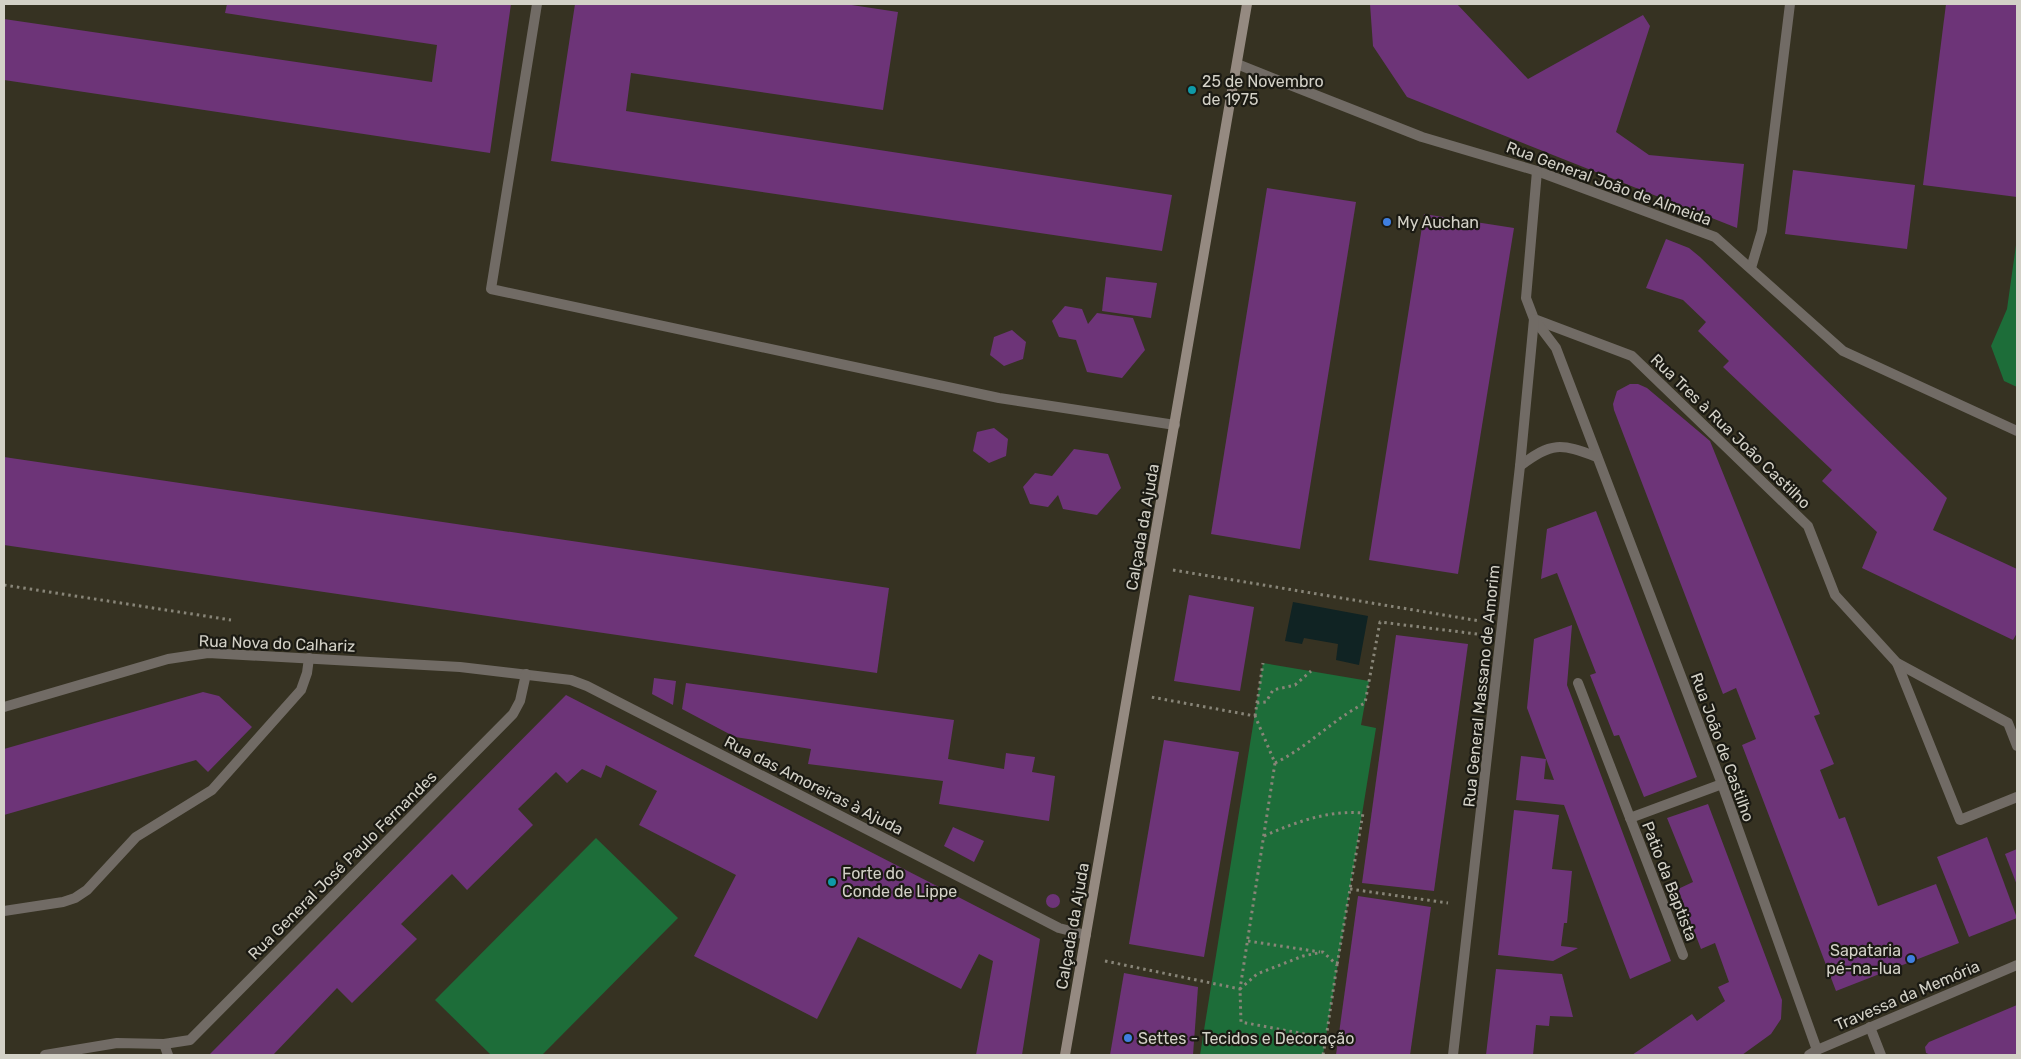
<svg xmlns="http://www.w3.org/2000/svg" width="2021" height="1059" font-family="Rubik,sans-serif">
<style>
.green{fill:#1d6d39}
.water{fill:#102323}
.building{fill:#6d3478}
.lines{fill:none;stroke-linecap:round;stroke-linejoin:round}
.path{stroke:#888578;stroke-width:3;stroke-dasharray:2.5 4;stroke-linecap:butt}
.lane{stroke:#716b65;stroke-width:10}
.street{stroke:#716b65;stroke-width:10}
.secondary{stroke:#958a81;stroke-width:10}
.culture-dot{fill:#0f9aa8;stroke:#1b1a13;stroke-width:2}
.shop-dot{fill:#3f7fe0;stroke:#1b1a13;stroke-width:2}
.labels{text-anchor:middle;stroke-width:4.5;stroke-linejoin:round;paint-order:stroke}
.poi-label{font-size:16px;fill:#d3d1c7;stroke:#1b1a13;text-anchor:start}
.street-label{font-size:16px;fill:#d3d1c7;stroke:#1b1a13}
</style>
<rect width="100%" height="100%" fill="#363222"/>
<g class="green">
<path d="M2017 238V387L2004 381 1991 346 2007 309Z"/>
<path d="M1263 663 1369 681 1361 725 1376 728 1323 1055H1200Z"/>
<path d="M596 838 678 918 542 1055H491L435 1000Z"/>
</g>
<path class="water" d="M1293 602 1368 616 1359 665 1336 660 1338 644 1304 638 1302 644 1285 641Z"/>
<g class="building">
<path d="M227 4H511L490 153 4 80V19L432 82 437 45 225 13Z"/>
<path d="M575 4H845L898 12 883 110 631 73 626 111 1172 195 1162 251 551 161Z"/>
<path d="M1370 4H1457L1528 79 1643 15 1650 26 1616 132 1649 155 1744 164 1737 228 1407 97 1373 46Z"/>
<path d="M1946 4H2017V197L1923 185Z"/>
<path d="M1793 170 1915 185 1907 249 1785 234Z"/>
<path d="M1267 188 1356 202 1300 549 1211 534Z"/>
<path d="M1424 214 1514 228 1458 574 1369 560Z"/>
<path d="M1666 239 1689 248 1700 257 1947 498 1933 530 2017 569V633L2013 640 1862 568 1877 532 1822 481 1832 470 1723 367 1729 361 1698 331 1706 322 1683 300 1646 288Z"/>
<path d="M1106 277 1157 283 1151 318 1102 311Z"/>
<path d="M1065 306 1082 309 1088 324 1097 313 1133 318 1145 350 1122 378 1087 372 1076 340 1059 337 1052 321Z"/>
<path d="M1012 330 1026 342 1023 359 1004 366 990 355 994 337Z"/>
<path d="M1630 384H1638L1647 388 1710 441 1820 714 1814 716 1834 764 1820 770 1839 819 1845 817 1878 906 1936 884 1959 943 1836 991 1742 745 1756 739 1736 688 1723 694 1614 410 1613 404 1617 391Z"/>
<path d="M994 428 1008 439 1006 456 989 463 973 451 977 432Z"/>
<path d="M1074 449 1108 454 1121 488 1097 515 1063 509 1058 495 1048 507 1030 504 1023 487 1035 473 1052 476Z"/>
<path d="M4 457 889 588 877 673 4 545Z"/>
<path d="M1596 511 1697 777 1644 797 1619 735 1614 736 1590 675 1596 673 1557 573 1541 579 1547 529Z"/>
<path d="M1189 595 1254 607 1240 691 1174 681Z"/>
<path d="M1572 625 1567 685 1671 961 1630 979 1564 805 1516 800 1521 756 1546 759 1544 779 1554 780 1527 708 1534 639Z"/>
<path d="M1396 635 1468 644 1434 891 1362 883Z"/>
<path d="M654 678 676 681 673 705 652 694Z"/>
<path d="M686 683 954 720 948 759 1004 769 1006 753 1035 757 1032 772 1055 776 1049 821 939 804 943 781 808 764 811 749 735 737 682 709Z"/>
<path d="M203 692 219 696 252 727 208 772 196 760 4 815V749Z"/>
<path d="M566 695 1040 939 1022 1055H976L993 961 979 954 961 989 858 937 817 1019 694 956 736 875 639 825 657 791 606 765 601 778 582 769 567 783 556 772 518 809 533 825 467 890 452 874 401 924 417 939 352 1003 337 988 273 1055H209Z"/>
<path d="M1164 740 1239 752 1204 957 1129 944Z"/>
<path d="M1708 804 1782 1000 1781 1019 1771 1034 1742 1055H1632L1692 1014 1697 1021 1725 1001 1718 987 1729 982 1715 943 1701 949 1678 889 1693 882 1667 818Z"/>
<path d="M1514 810 1559 815 1552 869 1572 871 1567 923H1564L1561 946 1578 948 1553 961 1498 955Z"/>
<path d="M953 827 984 841 974 862 944 846Z"/>
<path d="M1987 837 2017 918 1969 937 1937 857Z"/>
<path d="M2017 849V885L2005 854Z"/>
<circle cx="1053" cy="901" r="7"/>
<path d="M1358 896 1431 907 1410 1055H1336Z"/>
<path d="M1496 969 1562 974 1573 1017 1550 1016 1549 1026 1536 1025 1533 1055H1486Z"/>
<path d="M1124 973 1198 987 1193 1055H1110Z"/>
<path d="M2017 1005V1055H1931L1926 1053 1925 1047 1929 1042Z"/>
</g>
<g class="lines">
<g class="path">
<path d="M1173 570 1480 621"/>
<path d="M4 585 231 620"/>
<path d="M1257 703 1263 663"/>
<path d="M1255 716 1257 703 1266 702 1273 690 1295 685 1311 671"/>
<path d="M1275 763C1308 747 1332 720 1365 703L1380 622 1477 634"/>
<path d="M1264 836C1296 822 1328 810 1363 813L1337 965"/>
<path d="M1350 889 1448 903"/>
<path d="M1248 941 1320 952"/>
<path d="M1105 961 1240 989 1275 763 1255 716 1151 697"/>
<path d="M1323 1055 1326 1038 1241 1022 1240 989 1257 974 1303 956 1323 952 1337 965 1326 1038"/>
</g>
<g class="lane">
<path d="M537 4 491 289 999 398 1175 425"/>
<path d="M1751 268 1762 231 1790 4"/>
<path d="M1534 319 1632 356 1808 526 1835 595 1897 663 2008 723 2017 746"/>
<path d="M1897 663 1960 820 2017 797"/>
</g>
<g class="street">
<path d="M1237 64 1422 137 1537 171 1715 237 1843 351 2017 431"/>
<path d="M1537 171 1526 298 1534 319 1556 348 1722 784 1817 1050"/>
<path d="M1520 466C1551 442 1561 443 1597 457"/>
<path d="M1578 683 1683 955"/>
<path d="M4 707 168 659 208 653 460 667 571 680 587 686 1059 928 1086 935"/>
<path d="M1630 818 1722 784"/>
<path d="M4 911 63 902 75 898 87 890 136 837 212 790 301 690 307 673 309 658"/>
<path d="M1870 1027 1881 1055"/>
<path d="M164 1044 168 1055"/>
<path d="M45 1055 117 1043 164 1044 190 1040 513 714 520 701 526 674"/>
<path d="M1453 1055 1520 466 1534 319"/>
<path d="M1809 1055 1817 1050 2017 965"/>
</g>
<path class="secondary" d="M1065 1055 1247 4"/>
</g>
<g class="culture-dot">
<circle cx="1192" cy="90" r="5"/>
<circle cx="832" cy="882" r="5"/>
</g>
<g class="shop-dot">
<circle cx="1387" cy="222" r="5"/>
<circle cx="1911" cy="959" r="5"/>
<circle cx="1128" cy="1038" r="5"/>
</g>
<g class="labels">
<g class="poi-label">
<text x="1202" y="87">25 de Novembro<tspan x="1202" dy="18">de 1975</tspan></text>
<text x="1397" y="228">My Auchan</text>
<text x="842" y="879">Forte do<tspan x="842" dy="18">Conde de Lippe</tspan></text>
<text x="1901" y="956" text-anchor="end">Sapataria<tspan x="1901" dy="18">pé-na-lua</tspan></text>
<text x="1138" y="1044">Settes - Tecidos e Decoração</text>
</g>
<g class="street-label">
<text transform="translate(1609 183) rotate(20)" y="6">Rua General João de Almeida</text>
<text transform="translate(1731 431) rotate(44)" y="6">Rua Tres à Rua João Castilho</text>
<text transform="translate(1142 527) rotate(-80)" y="6">Calçada da Ajuda</text>
<text transform="translate(277 643) rotate(2)" y="6">Rua Nova do Calhariz</text>
<text transform="translate(1481 686) rotate(-84)" y="6">Rua General Massano de Amorim</text>
<text transform="translate(1723 747) rotate(70)" y="6">Rua João de Castilho</text>
<text transform="translate(814 785) rotate(27)" y="6">Rua das Amoreiras à Ajuda</text>
<text transform="translate(342 865) rotate(-45)" y="6">Rua General José Paulo Fernandes</text>
<text transform="translate(1670 881) rotate(69)" y="6">Patio da Baptista</text>
<text transform="translate(1072 926) rotate(-80)" y="6">Calçada da Ajuda</text>
<text transform="translate(1907 995) rotate(-23)" y="6">Travessa da Memória</text>
</g>
</g>
<rect width="2021" height="1059" fill="none" stroke="#d3d1c7" stroke-width="10"/>
</svg>
